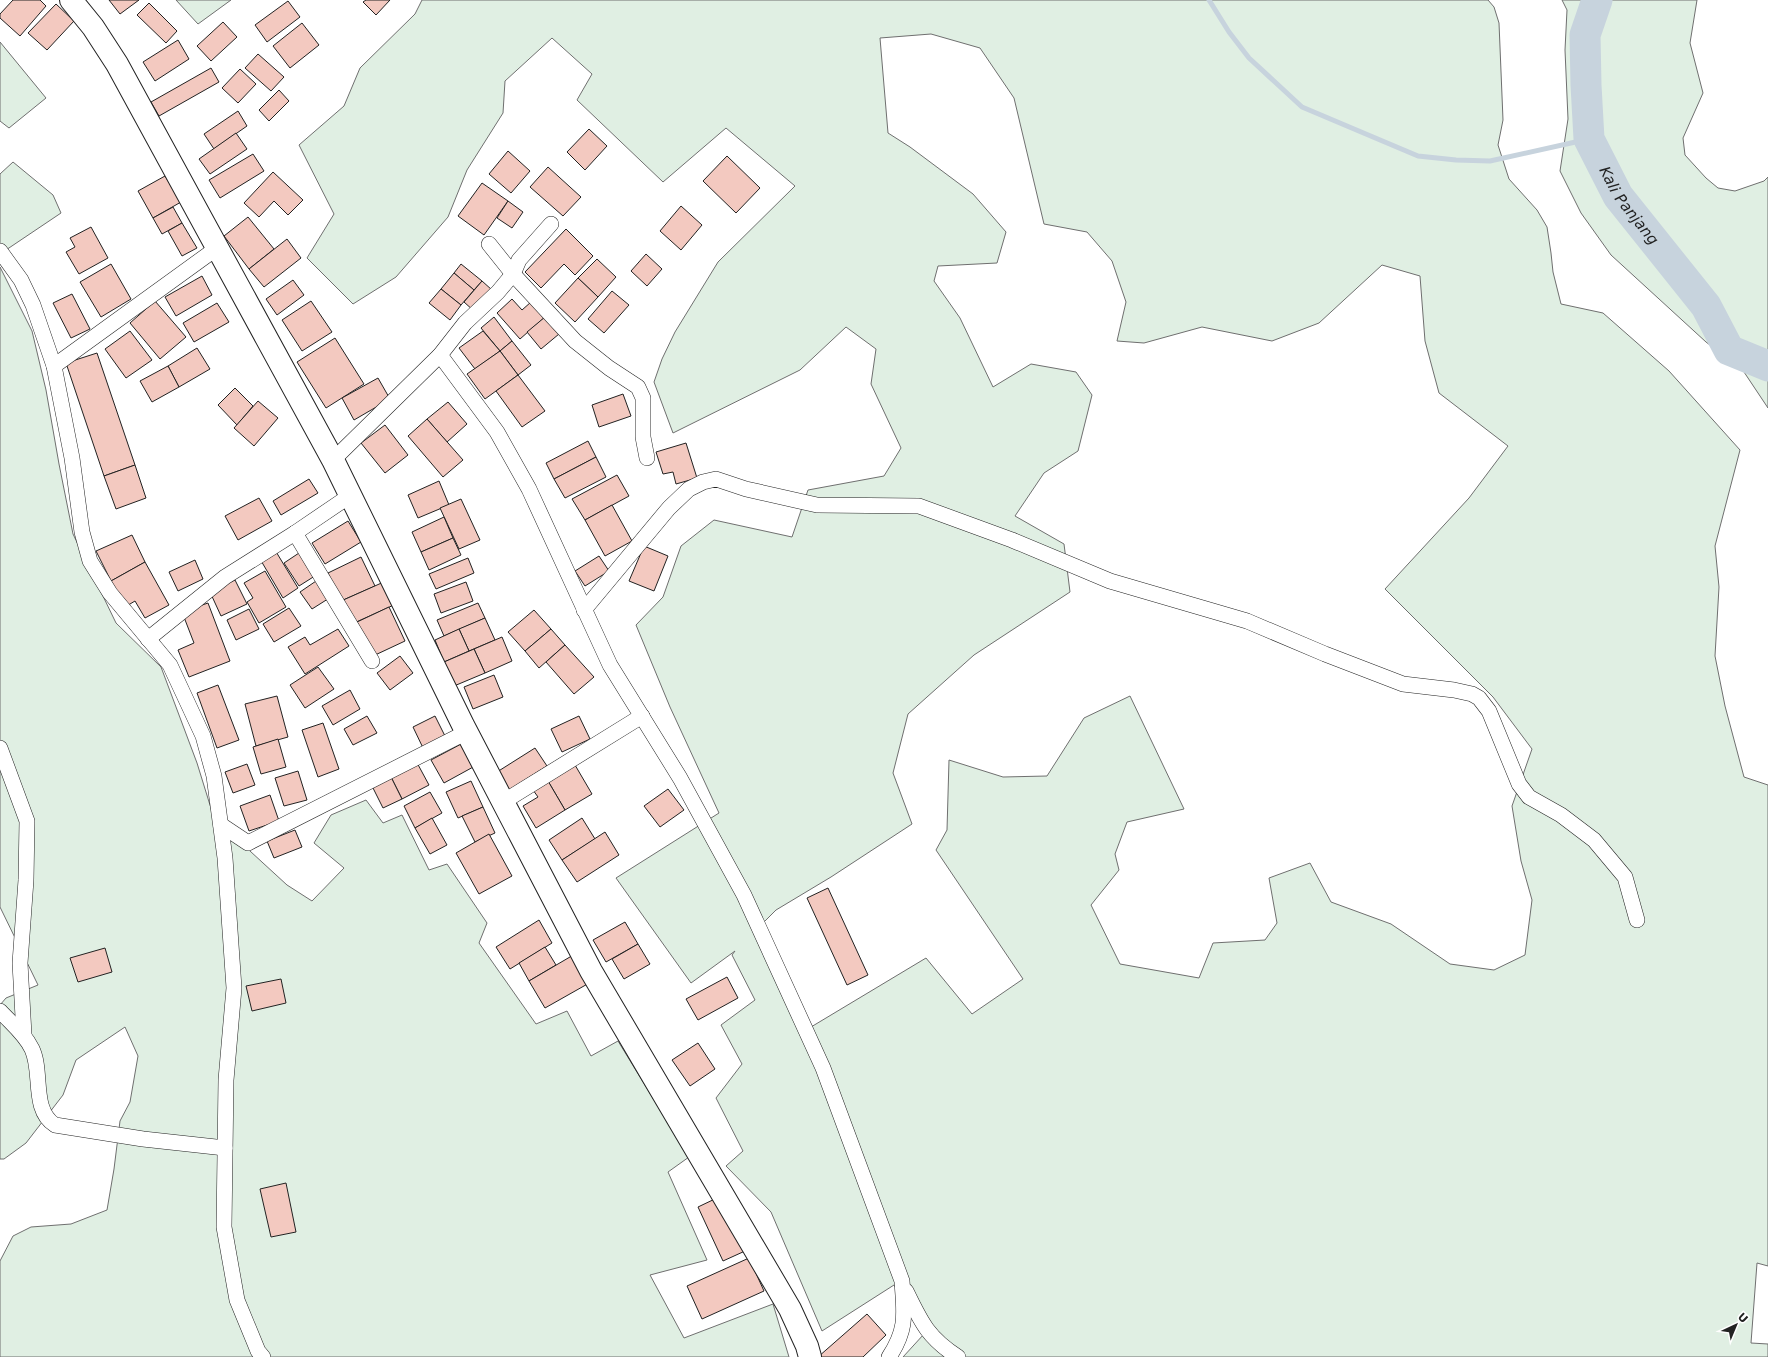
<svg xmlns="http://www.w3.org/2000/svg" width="1768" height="1357" font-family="'DejaVu Sans',sans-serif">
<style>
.green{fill:#e0efe3;stroke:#6f6f6f;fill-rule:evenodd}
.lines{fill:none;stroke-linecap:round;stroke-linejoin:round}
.stream{stroke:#c7d3dd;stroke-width:5}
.river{stroke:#c7d3dd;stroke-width:31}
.building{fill:#f3c9c0;stroke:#222}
.street-casing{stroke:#222;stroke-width:16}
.secondary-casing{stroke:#222;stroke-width:24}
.street{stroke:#fff;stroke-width:15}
.secondary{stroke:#fff;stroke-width:22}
.labels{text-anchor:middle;stroke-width:3;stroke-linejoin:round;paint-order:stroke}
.water-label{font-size:15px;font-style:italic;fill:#222;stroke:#fff}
</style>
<rect width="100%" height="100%" fill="#fff"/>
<g class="green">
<path d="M176 0H231L198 24Z"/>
<path d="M422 0H1488L1494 7 1499 23 1503 120 1498 145 1509 179 1537 210 1547 227 1551 253 1553 272 1561 304 1603 313 1669 371 1740 450 1715 546 1719 587 1715 656 1725 706 1744 777 1768 785V1266L1757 1263 1751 1343 1768 1344V1357H903L924 1334 894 1285 822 1331 771 1212 726 1166 743 1151 716 1098 742 1064 721 1025 755 1000 732 955 735 951 691 983 616 878 719 813 670 707 636 625 663 597 681 546 714 520 792 537 808 490 884 476 901 448 871 384 876 349 846 327 800 370 673 433 654 382 662 359 675 332 718 262 795 186 726 128 663 182 577 100 592 74 552 38 505 81 503 113 467 170 448 217 396 277 353 304 307 258 334 214 299 145 344 106 360 68 415 14ZM931 34 980 48 1014 98 1044 224 1087 232 1112 261 1126 302 1117 341 1144 343 1202 327 1272 341 1319 323 1382 265 1420 276 1425 341 1439 393 1508 446 1469 498 1385 589 1493 697 1532 749 1512 806 1521 861 1532 900 1525 955 1494 970 1450 964 1391 924 1331 902 1310 863 1269 878 1277 923 1265 940 1213 943 1199 978 1120 964 1091 905 1119 870 1115 854 1127 822 1184 809 1130 696 1084 718 1047 776 1003 777 949 760 947 830 936 850 1023 979 972 1014 926 958 811 1027 758 928 776 910 831 877 912 824 893 773 908 714 974 655 1070 592 1064 544 1015 516 1044 473 1078 451 1092 395 1076 372 1031 364 993 387 960 318 934 281 938 266 997 263 1006 232 973 194 910 147 888 133 880 38Z"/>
<path d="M1562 0H1697L1690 43 1703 93 1683 138 1685 155 1706 178 1718 188 1735 191 1764 181 1768 177V408L1742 369 1706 342 1611 255 1581 213 1560 171 1568 119 1565 50 1567 10Z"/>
<path d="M0 42 46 98 9 128 0 121Z"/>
<path d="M13 162 53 195 61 213 0 254V174Z"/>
<path d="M0 267 32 331 46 390 59 464 73 534 116 623 161 667 197 763 214 818 287 885 312 901 344 868 314 843 331 815 366 800 383 823 402 815 429 870 447 864 487 923 479 943 536 1024 567 1011 591 1056 618 1041 689 1157 668 1172 707 1260 650 1275 684 1338 773 1304 789 1357H0V1261L13 1236 31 1227 71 1224 107 1210 114 1169 120 1121 130 1102 138 1056 125 1027 76 1060 63 1095 26 1143 4 1159H0V1005L6 998 38 985 0 907Z"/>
</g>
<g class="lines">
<path class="stream" d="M1209 0 1229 32 1249 58 1302 107 1418 156 1456 160 1490 161 1589 139"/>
<path class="river" id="s1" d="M1597 0 1585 35 1586 85 1589 139 1618 196 1706 306 1729 350 1768 366"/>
</g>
<g class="building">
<path d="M13 0H40L46 6 20 36 0 18V14Z"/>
<path d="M109 0H139L120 14Z"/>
<path d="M366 0H390L376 15 363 2Z"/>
<path d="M288 1 300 17 267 42 255 25Z"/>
<path d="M149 3 177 31 166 43 137 15Z"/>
<path d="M56 4 74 21 47 50 28 33Z"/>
<path d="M223 22 237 37 211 61 197 46Z"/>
<path d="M302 23 319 45 290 68 273 46Z"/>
<path d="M178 40 189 59 155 81 143 62Z"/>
<path d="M258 54 284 77 271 91 245 68Z"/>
<path d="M211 68 219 82 159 116 151 102Z"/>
<path d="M240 69 256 84 238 103 222 88Z"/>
<path d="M279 90 289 101 269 121 259 110Z"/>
<path d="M238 111 247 126 214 149 204 134Z"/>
<path d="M589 129 607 146 585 170 567 152Z"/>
<path d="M236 133 247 149 210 174 199 159Z"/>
<path d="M508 151 530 171 511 193 489 174Z"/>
<path d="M253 154 264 171 220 198 209 180Z"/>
<path d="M727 156 760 188 736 213 703 181Z"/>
<path d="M548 167 581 197 563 216 530 187Z"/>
<path d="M273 172 303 200 288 215 274 201 259 217 244 203Z"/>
<path d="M165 176 181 202 153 218 138 191Z"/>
<path d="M482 183 508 201 484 235 458 216Z"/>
<path d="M508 201 523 212 512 228 497 218Z"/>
<path d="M681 206 702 225 681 250 660 231Z"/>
<path d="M173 207 182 223 162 234 153 218Z"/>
<path d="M248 217 274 249 249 269 224 236Z"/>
<path d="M182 223 197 248 182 256 168 231Z"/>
<path d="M91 227 108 258 79 274 66 252 75 247 70 238Z"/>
<path d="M566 229 593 256 575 275 564 264 541 288 525 272Z"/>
<path d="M287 239 301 258 264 287 249 269Z"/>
<path d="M646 254 662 269 647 286 631 271Z"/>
<path d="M597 259 616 277 598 297 578 278Z"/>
<path d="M111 264 131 299 101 317 80 282Z"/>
<path d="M461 264 482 281 474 290 454 273Z"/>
<path d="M454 273 474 290 461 305 441 289Z"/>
<path d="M202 276 212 295 176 316 165 297Z"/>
<path d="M578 278 598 297 575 322 555 303Z"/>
<path d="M293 280 304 295 277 315 266 299Z"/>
<path d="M482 281 492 290 474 311 464 302Z"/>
<path d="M441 289 461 305 450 320 429 303Z"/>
<path d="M612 291 629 305 604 333 588 319Z"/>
<path d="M72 294 90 329 71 338 53 303Z"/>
<path d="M512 299 522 310 531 302 545 317 520 339 497 313Z"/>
<path d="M155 301 186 337 160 359 130 323Z"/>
<path d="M311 301 332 332 302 351 282 320Z"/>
<path d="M217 303 229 322 194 342 183 323Z"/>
<path d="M494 317 512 341 500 351 481 328Z"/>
<path d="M545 317 559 334 541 349 527 332Z"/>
<path d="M130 331 152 360 126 378 105 349Z"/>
<path d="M483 331 500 351 475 369 459 348Z"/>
<path d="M335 338 364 384 326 408 297 362Z"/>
<path d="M512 341 531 365 518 375 500 351Z"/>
<path d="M197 348 210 369 179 387 168 366Z"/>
<path d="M500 351 518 375 485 399 467 374Z"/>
<path d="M97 353 135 465 104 476 66 363Z"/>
<path d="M168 366 179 387 152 402 140 381Z"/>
<path d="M518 375 545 411 522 427 496 391Z"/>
<path d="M378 378 390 399 354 420 342 398Z"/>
<path d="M235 388 253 406 237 425 218 405Z"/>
<path d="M623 394 631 416 599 427 592 405Z"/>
<path d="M258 401 278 418 254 446 234 428Z"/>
<path d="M448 402 467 424 447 442 427 419Z"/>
<path d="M427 419 463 460 443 477 408 436Z"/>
<path d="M385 425 408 455 385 473 361 443Z"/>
<path d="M588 441 596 457 554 479 546 463Z"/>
<path d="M686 443 697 478 676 484 673 472 663 474 656 452Z"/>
<path d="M596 457 606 477 565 498 554 479Z"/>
<path d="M135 465 146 498 116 509 104 476Z"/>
<path d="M617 475 629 496 585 520 572 499Z"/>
<path d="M309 479 318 493 281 515 273 501Z"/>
<path d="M439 481 449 505 418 518 408 495Z"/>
<path d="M259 498 272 521 238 540 225 516Z"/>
<path d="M461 499 480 540 459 549 440 508Z"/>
<path d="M612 505 632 541 605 556 585 520Z"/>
<path d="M444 517 453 538 421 552 412 532Z"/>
<path d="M348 521 361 542 325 564 312 543Z"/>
<path d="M132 535 145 562 111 581 96 551Z"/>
<path d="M453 538 461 555 429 570 421 552Z"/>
<path d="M644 546 668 556 654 591 629 581Z"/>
<path d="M275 550 298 588 283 598 260 559Z"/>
<path d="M302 551 318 574 299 586 284 563Z"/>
<path d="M599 556 609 571 585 586 575 571Z"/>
<path d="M361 557 375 586 341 601 328 573Z"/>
<path d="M468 558 474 573 436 589 429 574Z"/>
<path d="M195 560 203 579 178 591 169 572Z"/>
<path d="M145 562 169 605 145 618 135 601 125 607 111 581Z"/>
<path d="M265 571 286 607 259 623 247 602 253 598 244 583Z"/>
<path d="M319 579 331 597 312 609 300 592Z"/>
<path d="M235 580 247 604 221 616 210 592Z"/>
<path d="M386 581 396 604 352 624 341 601Z"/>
<path d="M466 582 473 601 441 613 434 594Z"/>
<path d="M208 603 230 661 189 677 178 650 194 643 182 612Z"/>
<path d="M478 603 485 618 444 636 437 620Z"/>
<path d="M389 607 405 641 373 656 357 622Z"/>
<path d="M289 608 301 626 274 642 263 624Z"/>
<path d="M249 609 259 629 236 640 227 620Z"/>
<path d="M534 610 551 629 525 651 508 632Z"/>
<path d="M485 618 495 640 469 651 459 629Z"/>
<path d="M338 629 349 646 305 674 288 647 305 637 310 645Z"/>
<path d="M459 629 469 651 444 662 435 640Z"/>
<path d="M551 629 565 645 539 668 525 651Z"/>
<path d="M502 637 512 661 485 673 474 649Z"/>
<path d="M565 645 594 677 574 694 546 662Z"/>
<path d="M474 649 485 673 454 686 444 662Z"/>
<path d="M400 656 413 673 390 690 377 673Z"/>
<path d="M318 667 334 689 305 708 290 685Z"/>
<path d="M494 675 503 697 473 709 464 687Z"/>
<path d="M218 685 239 740 217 748 197 693Z"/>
<path d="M350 690 360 709 333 725 322 706Z"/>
<path d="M277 696 288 737 256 746 245 704Z"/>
<path d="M367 716 377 733 353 745 344 729Z"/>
<path d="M435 716 446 738 424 750 413 727Z"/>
<path d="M579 716 590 739 562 752 551 729Z"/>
<path d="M323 723 339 769 318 777 302 730Z"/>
<path d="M278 739 286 767 261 774 253 747Z"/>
<path d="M463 743 475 766 444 783 431 760Z"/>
<path d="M535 748 547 766 509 790 497 772Z"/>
<path d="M415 759 429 785 402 799 390 775Z"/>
<path d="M247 764 255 785 233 793 225 772Z"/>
<path d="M575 765 592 794 565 810 548 781Z"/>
<path d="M298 771 307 800 284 806 275 778Z"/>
<path d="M390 775 402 799 383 808 371 784Z"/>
<path d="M471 781 483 807 458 818 446 792Z"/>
<path d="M548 781 565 810 536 828 523 806 538 797 533 790Z"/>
<path d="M668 789 684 810 660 827 644 806Z"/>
<path d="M430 792 442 813 415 828 404 806Z"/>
<path d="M270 795 279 821 249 831 240 806Z"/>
<path d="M483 807 495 833 475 842 462 816Z"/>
<path d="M432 818 447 845 430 854 415 828Z"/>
<path d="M582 818 595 839 562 860 549 840Z"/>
<path d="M295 830 302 847 274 858 267 841Z"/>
<path d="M605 832 619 855 577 882 562 860Z"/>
<path d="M489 834 512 876 479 894 456 853Z"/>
<path d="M828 888 868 975 847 985 807 898Z"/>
<path d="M539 920 552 943 510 969 496 947Z"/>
<path d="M625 922 638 944 606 962 593 940Z"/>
<path d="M638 944 650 964 624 979 612 959Z"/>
<path d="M545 947 556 965 529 981 519 963Z"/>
<path d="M105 948 112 972 78 982 70 958Z"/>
<path d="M575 954 591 982 545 1008 529 981Z"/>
<path d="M727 977 738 998 698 1020 686 999Z"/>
<path d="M281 979 286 1003 252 1011 246 986Z"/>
<path d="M698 1043 715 1069 690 1086 672 1060Z"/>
<path d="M286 1183 296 1232 271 1237 260 1189Z"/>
<path d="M719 1197 745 1251 723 1261 698 1207Z"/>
<path d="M749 1258 764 1291 702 1319 687 1286Z"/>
<path d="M867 1314 886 1335 863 1357H818Z"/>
</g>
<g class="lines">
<g class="street-casing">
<g id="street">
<path d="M489 244 513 274 575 341 609 368 638 387 643 398V437L647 458"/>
<path d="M0 251 21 280 33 305 54 366 72 458 82 532 90 561 110 593 170 665 203 736 214 776 225 858 234 988 226 1080 224 1227 237 1300 258 1351 263 1357"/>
<path d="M440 355 497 432 529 489 610 665 680 778 744 895 823 1068 902 1281C904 1313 908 1328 889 1357"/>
<path d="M54 366 217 248"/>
<path d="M333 460 440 355 465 323 498 292 513 274 519 260 551 224"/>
<path d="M295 533 372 661"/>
<path d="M584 610 669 508 689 489 703 482 716 479 746 489 817 505 919 506 1012 540 1110 581 1247 621 1325 654 1403 684 1454 690 1472 694 1479 698 1489 711 1519 784 1529 797 1561 815 1594 840 1625 877 1637 920"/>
<path d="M148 639 225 577 295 533 351 495"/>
<path d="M0 748 27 821 26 880 20 963 24 1035"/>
<path d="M503 802 642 716"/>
<path d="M221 825 248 843 467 732"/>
<path d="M0 1011C11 1023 25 1034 32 1049 43 1072 31 1110 55 1125L143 1139 225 1148"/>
<path d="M906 1291C921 1322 928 1338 958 1357"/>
</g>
</g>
<g class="secondary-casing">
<path id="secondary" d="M71 0 93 27 117 64 333 460 463 725 591 971 790 1309 807 1346 810 1357"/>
</g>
<use href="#street" class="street"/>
<use href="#secondary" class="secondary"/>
</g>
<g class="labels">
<g class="water-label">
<text dy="5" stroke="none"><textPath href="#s1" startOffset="219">Kali Panjang</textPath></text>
</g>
</g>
<g transform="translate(1736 1325) rotate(44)" stroke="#ffffff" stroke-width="3" paint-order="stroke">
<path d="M0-3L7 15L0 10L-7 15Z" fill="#222222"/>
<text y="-6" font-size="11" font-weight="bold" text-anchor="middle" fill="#222222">U</text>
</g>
</svg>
